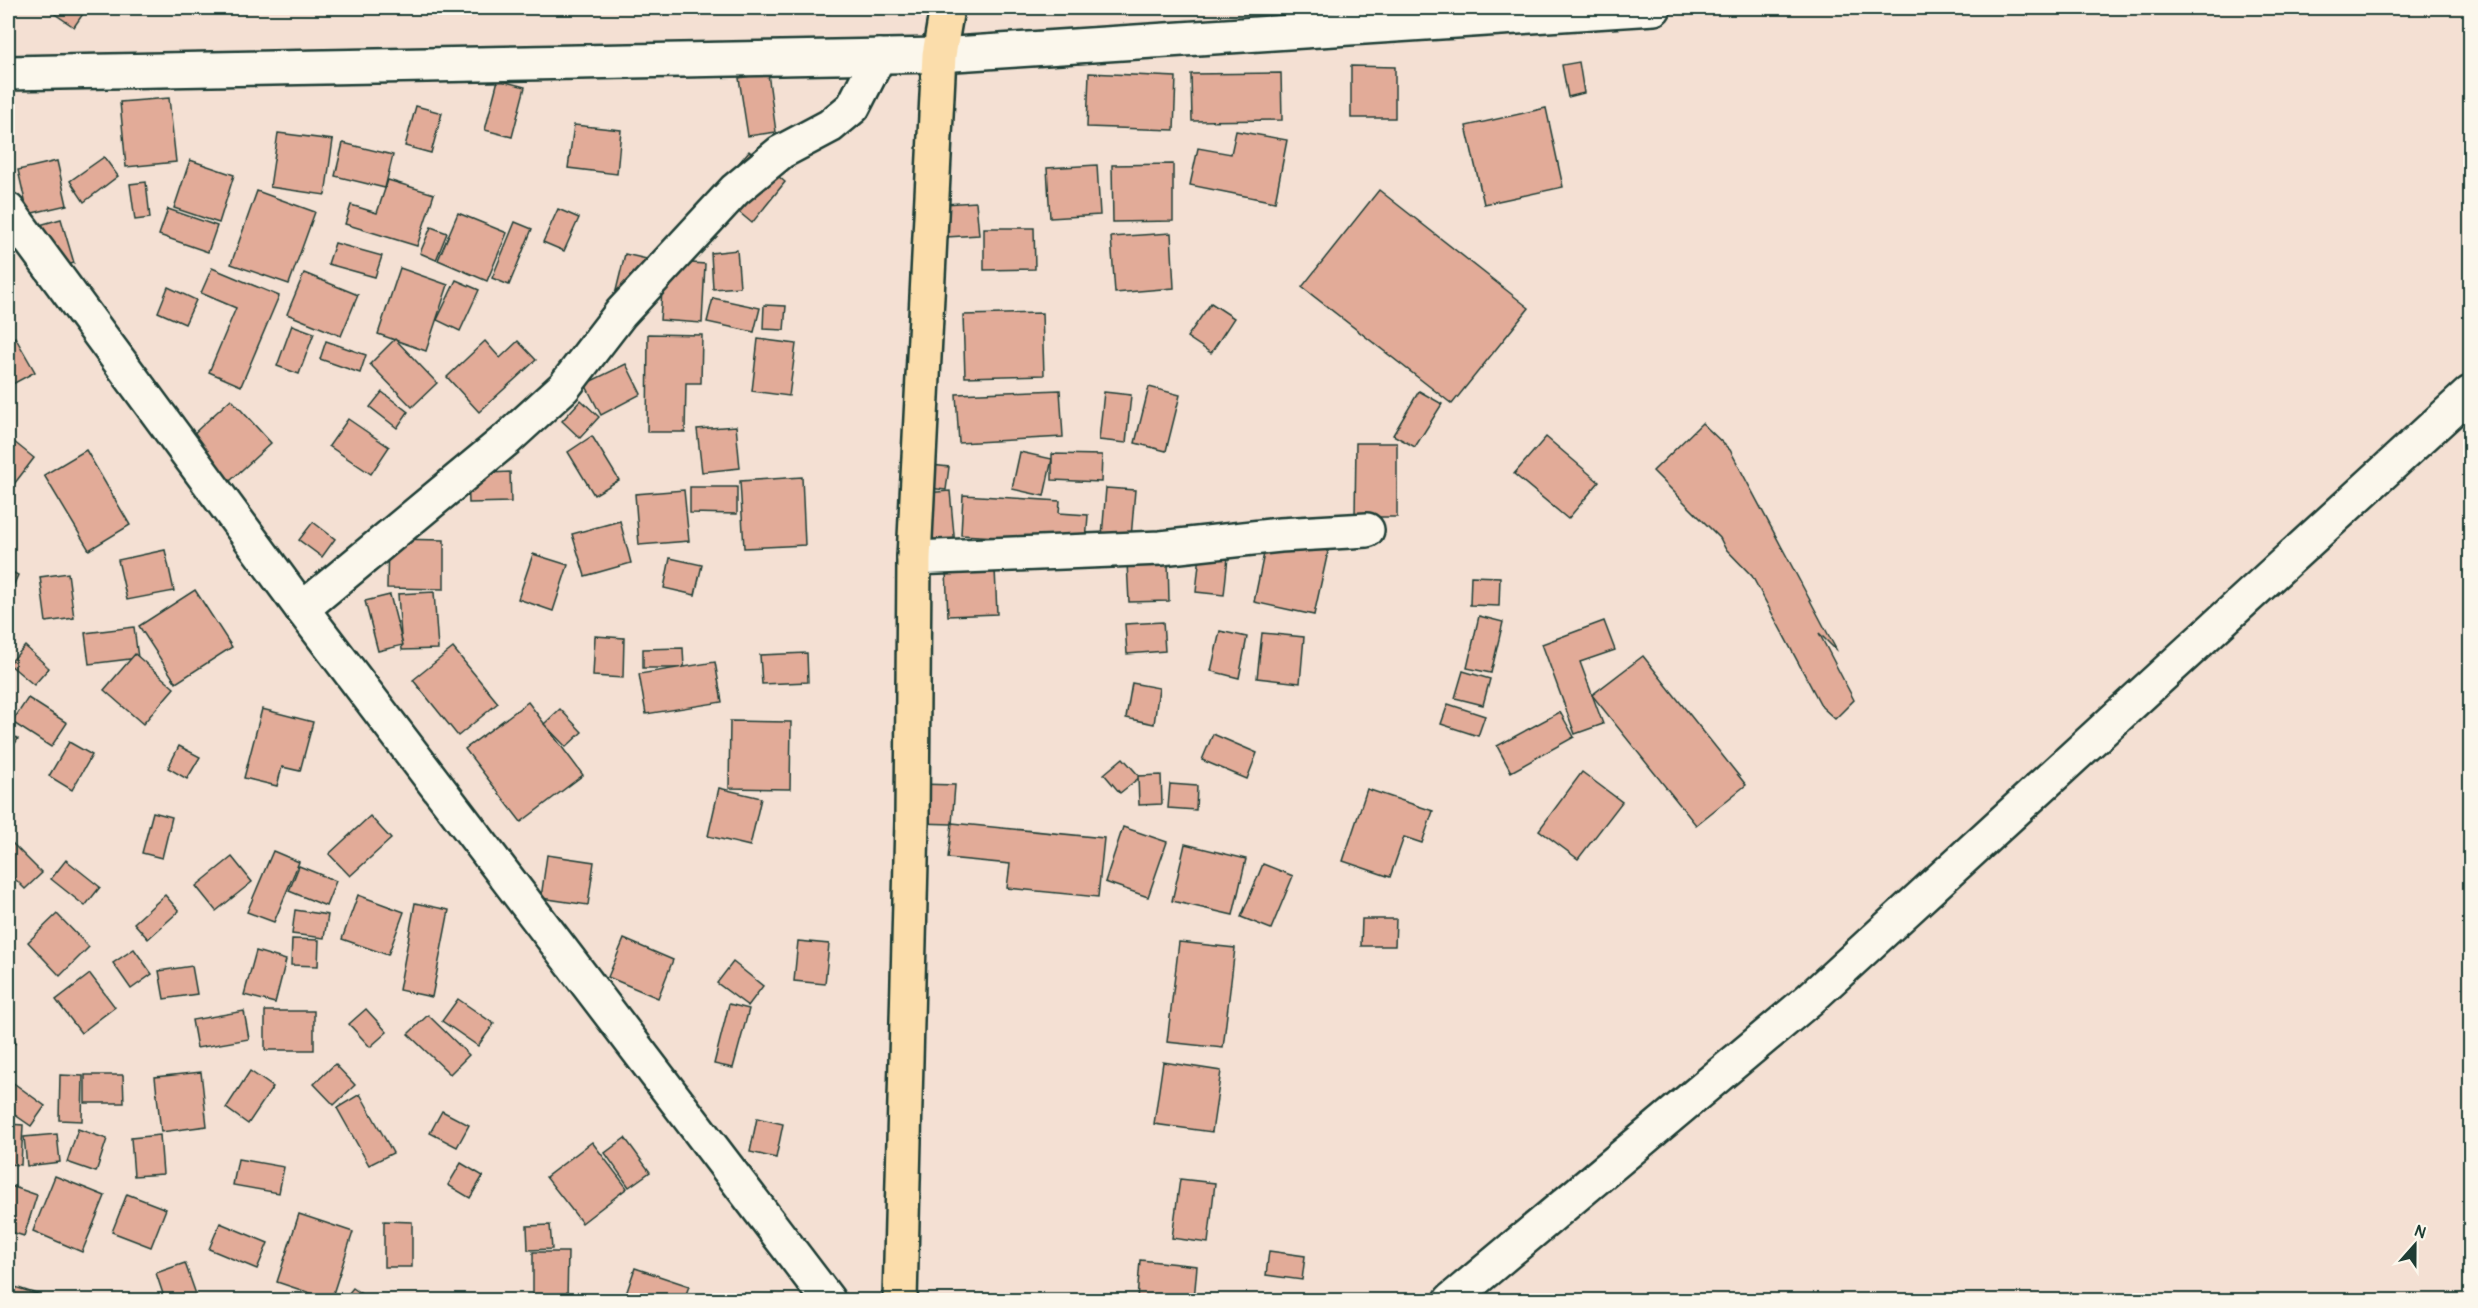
<svg xmlns="http://www.w3.org/2000/svg" width="2478" height="1308" font-family="Pangolin,sans-serif">
<style>
.building{fill:#e2ab98;stroke:#1f3d34;stroke-width:1.5}
.lines{fill:none;stroke-linecap:round;stroke-linejoin:round}
.minor-casing{stroke:#1f3d34;stroke-width:38}
.major-casing{stroke:#1f3d34;stroke-width:38}
.minor{stroke:#fbf7ec;stroke-width:33}
.major{stroke:#fbddab;stroke-width:33}
</style>
<rect width="100%" height="100%" fill="#f4e0d3"/>
<filter id="ink" filterUnits="userSpaceOnUse"><feTurbulence type="fractalNoise" baseFrequency=".0167" numOctaves="2"/><feDisplacementMap in="SourceGraphic" scale="12" xChannelSelector="R" yChannelSelector="G"/><feConvolveMatrix kernelMatrix="1 2 1 2 8 2 1 2 1" color-interpolation-filters="sRGB"/></filter>
<g filter="url(#ink)">
<g class="building">
<path d="M46 8H87L74 27Z"/>
<path d="M777 8H830V13L776 11Z"/>
<path d="M1579 62 1584 93 1568 97 1562 65Z"/>
<path d="M1351 66 1395 67V118H1351Z"/>
<path d="M768 73 776 132 748 136 739 78Z"/>
<path d="M1089 73 1176 77 1174 130 1087 127Z"/>
<path d="M1281 73 1282 120 1192 121 1191 74Z"/>
<path d="M498 80 525 87 512 137 485 130Z"/>
<path d="M169 98 176 162 126 167 120 102Z"/>
<path d="M416 106 442 113 431 153 405 146Z"/>
<path d="M1546 108 1563 187 1484 204 1466 126Z"/>
<path d="M574 125 621 130 617 174 568 168Z"/>
<path d="M1236 131 1287 140 1275 202 1190 185 1198 148 1231 154Z"/>
<path d="M278 133 333 140 325 195 270 187Z"/>
<path d="M343 143 393 155 385 188 335 176Z"/>
<path d="M749 151 785 182 752 223 715 192Z"/>
<path d="M104 157 118 176 84 202 70 181Z"/>
<path d="M190 160 234 175 219 223 174 208Z"/>
<path d="M57 161 67 205 28 214 18 170Z"/>
<path d="M1173 164V221L1113 222 1112 165Z"/>
<path d="M1097 165 1100 215 1050 218 1047 168Z"/>
<path d="M388 180 434 194 417 246 345 224 351 205 377 213Z"/>
<path d="M146 182 150 218 135 220 130 184Z"/>
<path d="M1379 190 1529 308 1452 404 1302 287Z"/>
<path d="M257 191 315 212 289 284 231 264Z"/>
<path d="M976 202 979 235 930 238 928 205Z"/>
<path d="M168 209 217 226 208 252 159 235Z"/>
<path d="M558 209 579 218 564 251 543 242Z"/>
<path d="M458 213 507 233 487 281 438 260Z"/>
<path d="M61 219 74 263 49 270 36 226Z"/>
<path d="M515 222 532 229 509 285 492 278Z"/>
<path d="M431 227 447 233 436 260 420 253Z"/>
<path d="M984 228H1034L1035 269 984 270Z"/>
<path d="M1171 233 1174 288 1115 293 1111 237Z"/>
<path d="M335 243 382 256 375 277 328 264Z"/>
<path d="M737 250 740 287 713 289 711 253Z"/>
<path d="M625 254 651 260 611 311Z"/>
<path d="M664 261 705 264 702 323 660 320Z"/>
<path d="M212 268 279 296 241 386 209 372 236 308 201 293Z"/>
<path d="M400 268 448 285 426 351 378 334Z"/>
<path d="M304 273 358 295 341 336 287 314Z"/>
<path d="M456 280 479 290 460 331 437 320Z"/>
<path d="M168 287 196 300 185 324 158 312Z"/>
<path d="M713 298 760 308 754 332 707 322Z"/>
<path d="M1211 303 1234 318 1211 353 1187 337Z"/>
<path d="M764 305 786 306 784 330 763 329Z"/>
<path d="M1042 313 1044 375 965 377 963 315Z"/>
<path d="M292 325 314 333 299 374 277 366Z"/>
<path d="M648 334 702 335 701 383H686L685 432H647Z"/>
<path d="M15 337 35 372 9 386 8 341Z"/>
<path d="M395 339 437 383 412 407 370 364Z"/>
<path d="M758 339 796 344 789 396 752 391Z"/>
<path d="M326 341 366 355 360 373 320 359Z"/>
<path d="M485 341 500 358 518 341 536 360 479 412 447 377Z"/>
<path d="M626 364 641 394 601 415 585 384Z"/>
<path d="M1149 387 1180 395 1166 451 1135 443Z"/>
<path d="M1060 390 1063 437 959 443 956 394Z"/>
<path d="M1419 391 1442 404 1415 447 1393 435Z"/>
<path d="M382 392 408 412 397 428 370 407Z"/>
<path d="M1104 392 1131 395 1126 443 1099 440Z"/>
<path d="M231 399 271 443 230 481 190 437Z"/>
<path d="M581 400 599 417 580 438 562 421Z"/>
<path d="M348 419 389 447 371 474 329 446Z"/>
<path d="M1702 423 1730 450 1837 651 1819 633 1854 700 1835 719 1822 707 1752 576 1725 548 1720 538 1653 471Z"/>
<path d="M736 426 740 468 702 472 697 429Z"/>
<path d="M592 436 619 480 594 495 568 452Z"/>
<path d="M8 437 34 458 8 492Z"/>
<path d="M1546 437 1599 482 1568 519 1514 474Z"/>
<path d="M1356 443H1397V517H1355Z"/>
<path d="M86 450 130 525 89 550 44 475Z"/>
<path d="M1020 452 1052 459 1044 496 1012 489Z"/>
<path d="M1052 454 1102 455 1101 482 1052 480Z"/>
<path d="M922 464 949 467 946 490 919 487Z"/>
<path d="M510 472 511 502 469 503 468 474Z"/>
<path d="M802 477 805 545 744 548 740 481Z"/>
<path d="M690 487H737V514L690 513Z"/>
<path d="M1106 488 1135 490 1131 538 1102 536Z"/>
<path d="M684 490 689 541 639 545 635 494Z"/>
<path d="M950 491 955 546 929 548 924 493Z"/>
<path d="M963 495 1060 501 1059 513 1088 515 1086 542 961 535Z"/>
<path d="M620 521 631 563 585 576 572 534Z"/>
<path d="M313 522 335 539 322 557 299 540Z"/>
<path d="M1268 534 1329 547 1314 615 1254 602Z"/>
<path d="M388 539 444 540V589L387 588Z"/>
<path d="M165 550 174 591 127 600 118 560Z"/>
<path d="M533 554 568 565 553 611 518 599Z"/>
<path d="M1200 554 1228 557 1224 595 1196 592Z"/>
<path d="M670 558 702 565 695 595 664 588Z"/>
<path d="M1168 561 1169 601 1129 602 1127 562Z"/>
<path d="M995 569 997 614 948 616 946 571Z"/>
<path d="M8 570 18 575 8 597Z"/>
<path d="M68 573 74 618 46 622 40 577Z"/>
<path d="M1471 576 1500 577 1499 606 1470 605Z"/>
<path d="M195 590 232 647 176 683 139 626Z"/>
<path d="M434 592 438 649 402 650 398 594Z"/>
<path d="M390 595 403 645 378 651 365 601Z"/>
<path d="M1479 616 1503 622 1491 673 1467 668Z"/>
<path d="M1604 621 1615 650 1580 662 1603 724 1575 734 1542 644Z"/>
<path d="M1163 622 1165 651 1127 654 1125 624Z"/>
<path d="M134 627 138 658 89 664 85 633Z"/>
<path d="M1220 631 1247 637 1239 678 1211 671Z"/>
<path d="M1262 633 1304 637 1300 683 1257 678Z"/>
<path d="M595 636 624 638 623 678 593 676Z"/>
<path d="M25 646 49 668 34 685 9 664Z"/>
<path d="M453 648 498 703 458 736 413 680Z"/>
<path d="M683 648 684 668H643V649Z"/>
<path d="M807 653 808 682 762 684 760 655Z"/>
<path d="M135 654 174 688 143 724 104 690Z"/>
<path d="M1643 656 1746 785 1696 825 1592 695Z"/>
<path d="M715 662 722 702 646 714 639 674Z"/>
<path d="M1463 671 1490 679 1483 705 1455 698Z"/>
<path d="M1132 683 1159 688 1154 724 1126 718Z"/>
<path d="M28 698 67 723 51 747 12 722Z"/>
<path d="M528 702 583 775 521 822 465 749Z"/>
<path d="M1448 704 1485 716 1478 736 1441 724Z"/>
<path d="M262 709 313 722 300 771 282 767 277 786 244 778Z"/>
<path d="M560 709 582 732 566 747 544 724Z"/>
<path d="M1560 712 1574 737 1511 772 1497 746Z"/>
<path d="M730 721 791 722 790 789 729 788Z"/>
<path d="M8 731 18 739 8 754Z"/>
<path d="M1213 734 1257 753 1247 779 1202 760Z"/>
<path d="M69 742 92 755 72 790 49 776Z"/>
<path d="M179 746 200 757 187 779 168 768Z"/>
<path d="M1123 758 1140 777 1120 793 1104 774Z"/>
<path d="M1582 772 1622 802 1578 859 1539 830Z"/>
<path d="M1161 775 1162 804 1139 805 1138 776Z"/>
<path d="M919 784 955 785 952 824 918 823Z"/>
<path d="M1170 784 1197 786 1196 810 1168 808Z"/>
<path d="M719 788 761 798 750 846 708 836Z"/>
<path d="M1367 789 1433 811 1422 843 1404 837 1390 877 1343 861Z"/>
<path d="M153 812 172 817 162 858 142 853Z"/>
<path d="M370 816 391 839 350 876 329 854Z"/>
<path d="M952 823 1104 838 1098 897 1007 888 1010 864 948 858Z"/>
<path d="M1123 827 1167 842 1148 897 1105 882Z"/>
<path d="M12 843 42 873 25 889 8 872V847Z"/>
<path d="M1185 844 1246 859 1233 915 1172 901Z"/>
<path d="M273 851 299 862 274 922 247 912Z"/>
<path d="M547 855 594 862 588 905 541 898Z"/>
<path d="M232 857 252 882 216 911 196 886Z"/>
<path d="M66 860 100 887 85 906 51 879Z"/>
<path d="M1263 864 1293 876 1271 929 1241 917Z"/>
<path d="M299 866 336 881 326 906 289 891Z"/>
<path d="M165 895 179 911 148 939 134 923Z"/>
<path d="M358 895 404 912 388 955 342 939Z"/>
<path d="M415 903 449 910 432 997 399 990Z"/>
<path d="M295 910 328 915 324 938 292 934Z"/>
<path d="M57 914 89 947 60 976 28 942Z"/>
<path d="M1362 919H1396L1395 946H1361Z"/>
<path d="M292 939 319 940 318 966 291 965Z"/>
<path d="M624 939 673 960 658 998 608 977Z"/>
<path d="M798 941 829 944 825 984 794 981Z"/>
<path d="M1179 942 1235 948 1223 1048 1167 1042Z"/>
<path d="M134 949 152 974 131 989 113 963Z"/>
<path d="M256 951 286 960 275 1003 244 995Z"/>
<path d="M733 962 763 986 748 1006 717 983Z"/>
<path d="M192 966 197 994 164 999 159 971Z"/>
<path d="M90 974 115 1007 81 1033 56 1000Z"/>
<path d="M458 999 494 1024 478 1046 442 1021Z"/>
<path d="M729 1004 749 1009 733 1068 714 1064Z"/>
<path d="M366 1009 387 1032 370 1047 349 1024Z"/>
<path d="M244 1011 249 1039 197 1048 192 1020Z"/>
<rect x="265" y="1011" width="49" height="39"/>
<path d="M428 1015 469 1055 450 1074 408 1034Z"/>
<path d="M8 1021 16 1043 8 1046Z"/>
<path d="M1163 1062 1221 1071 1212 1132 1154 1124Z"/>
<path d="M335 1064 355 1085 334 1105 314 1084Z"/>
<path d="M250 1071 273 1087 248 1124 226 1108Z"/>
<path d="M201 1072 207 1126 161 1132 155 1077Z"/>
<path d="M60 1075 83 1076 82 1121 59 1120Z"/>
<path d="M85 1075H123L124 1103H85Z"/>
<path d="M8 1079 45 1106 31 1126 8 1110Z"/>
<path d="M360 1094 393 1153 369 1165 337 1108Z"/>
<path d="M442 1111 469 1125 457 1147 430 1133Z"/>
<path d="M757 1118 783 1124 776 1158 750 1152Z"/>
<path d="M8 1124 23 1125 21 1165 8 1164Z"/>
<path d="M78 1129 107 1139 96 1172 67 1162Z"/>
<path d="M57 1134 60 1162 27 1166 24 1137Z"/>
<path d="M160 1135 163 1174 134 1176 131 1138Z"/>
<path d="M625 1138 650 1172 629 1187 605 1153Z"/>
<path d="M592 1142 627 1188 582 1223 546 1177Z"/>
<path d="M238 1159 284 1167 279 1193 233 1185Z"/>
<path d="M461 1163 483 1176 470 1198 448 1185Z"/>
<path d="M55 1176 105 1196 82 1252 33 1231Z"/>
<path d="M1180 1179 1215 1183 1208 1243 1172 1238Z"/>
<path d="M8 1185 37 1195 24 1236 8 1231Z"/>
<path d="M127 1194 166 1209 151 1247 112 1232Z"/>
<path d="M299 1214 353 1232 331 1300 277 1282Z"/>
<path d="M384 1221 412 1222V1267H384Z"/>
<path d="M220 1223 268 1243 257 1269 209 1249Z"/>
<path d="M550 1225 552 1249 528 1250 527 1226Z"/>
<path d="M1269 1251 1305 1256 1302 1280 1266 1275Z"/>
<path d="M533 1252H568L567 1300H533Z"/>
<path d="M1140 1260 1197 1266 1194 1300H1137Z"/>
<path d="M185 1263 198 1300H165L156 1273Z"/>
<path d="M635 1268 689 1286 684 1300H624Z"/>
<path d="M12 1286 55 1300H8Z"/>
<path d="M353 1288 370 1300H343Z"/>
<path d="M576 1293 612 1300H575Z"/>
</g>
<g class="lines">
<g class="minor-casing">
<g id="minor">
<path d="M8 73 939 55 1654 8"/>
<path d="M8 210 302 609 828 1300"/>
<path d="M914 558 1161 548 1280 535 1367 530"/>
<path d="M302 609 507 439 564 387 621 313 735 190 781 152 830 126 853 107 879 56"/>
<path d="M1451 1300 1810 999 2470 393"/>
</g>
</g>
<g class="major-casing">
<path id="major" d="M900 1300 912 821 914 558 939 55 947 8"/>
</g>
<use href="#minor" class="minor"/>
<use href="#major" class="major"/>
</g>
</g>
<rect width="2478" height="1308" fill="none" stroke="#fbf7ec" stroke-width="30"/>
<rect x="15" y="15" width="2448" height="1278" fill="none" stroke="#1f3d34" stroke-width="2" filter="url(#ink)"/>
<g transform="translate(2415 1245) rotate(21)" stroke="#fbf7ec" stroke-width="4.5" paint-order="stroke">
<path d="M0-4.5L10 22L0 15L-10 22Z" fill="#1f3d34"/>
<text y="-9" font-size="16" font-weight="bold" text-anchor="middle" fill="#1f3d34">N</text>
</g>
</svg>
